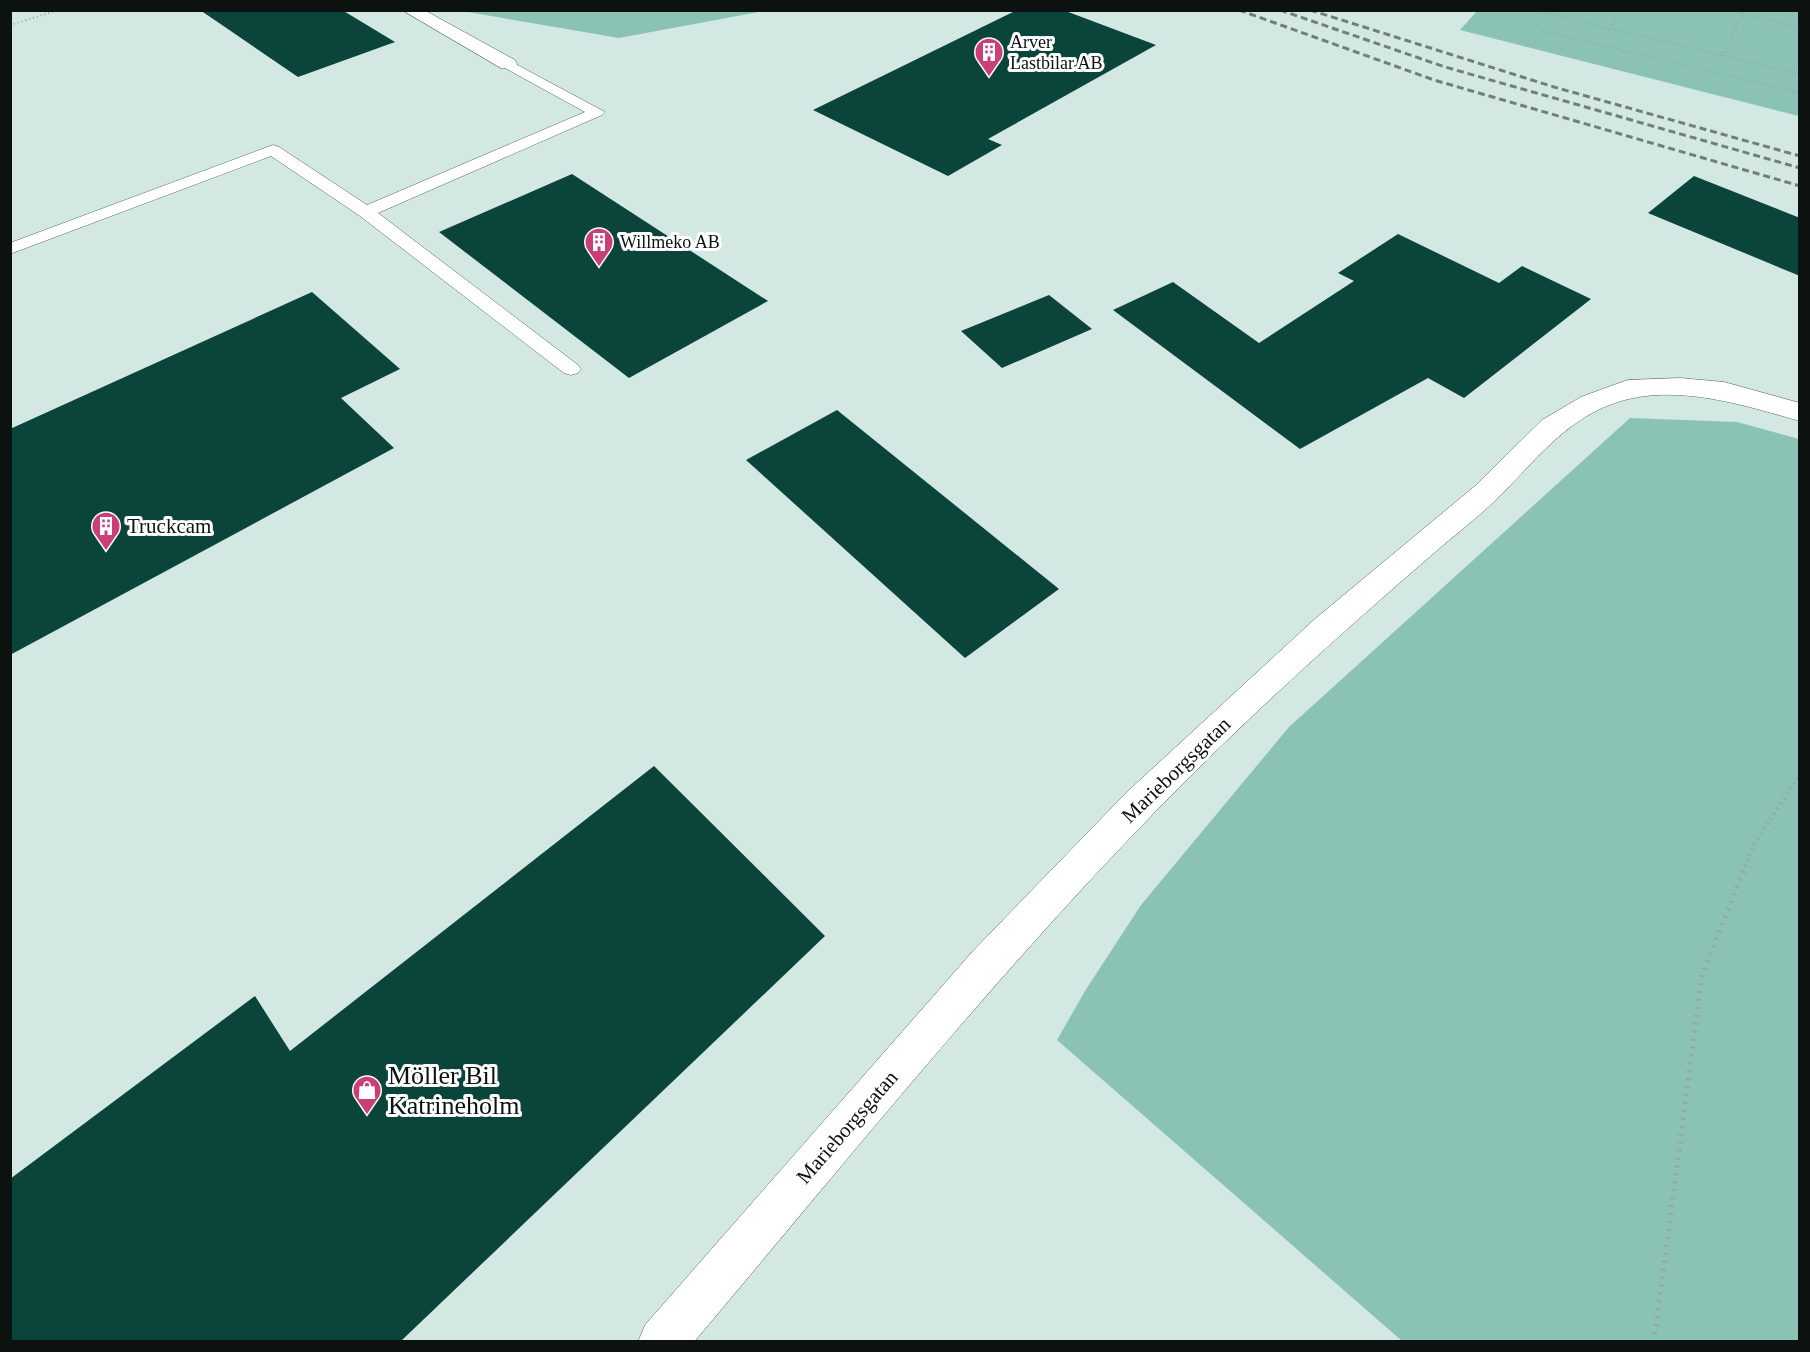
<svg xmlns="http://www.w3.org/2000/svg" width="1810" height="1352" font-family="Georgia,serif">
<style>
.green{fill:#8bc2b6}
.building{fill:#0a443b}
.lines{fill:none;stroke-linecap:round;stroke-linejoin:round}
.service-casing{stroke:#50625e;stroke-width:1}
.minor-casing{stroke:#50625e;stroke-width:1}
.path-far2{stroke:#96a7a3;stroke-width:2;stroke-dasharray:1 3;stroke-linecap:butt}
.path-far1{stroke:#96a7a3;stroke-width:4;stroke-dasharray:1.5 4.5;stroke-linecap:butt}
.path{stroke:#96a7a3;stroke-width:5;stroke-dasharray:2 6;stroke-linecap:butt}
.service{fill:#fff;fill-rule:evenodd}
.minor{fill:#fff;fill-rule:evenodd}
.rail{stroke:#717f7b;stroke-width:3;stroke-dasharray:7 4;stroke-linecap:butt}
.labels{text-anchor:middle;stroke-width:6;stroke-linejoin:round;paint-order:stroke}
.far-poi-label{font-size:18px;fill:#0b1210;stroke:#fff;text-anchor:start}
.poi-label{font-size:21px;fill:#0b1210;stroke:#fff;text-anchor:start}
.street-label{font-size:21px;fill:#0b1210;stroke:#fff}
.near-poi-label{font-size:26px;fill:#0b1210;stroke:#fff;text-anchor:start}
</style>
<rect width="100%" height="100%" fill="#d3e8e3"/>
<g class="green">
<path d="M1478 10 1799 11V116L1460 30Z"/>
<path d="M462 11H764L619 38Z"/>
<path d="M1630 418 1737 422 1799 439V1341H1402L1057 1040 1085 991 1141 905 1289 727Z"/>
</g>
<g class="building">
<path d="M200 10H342L395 42 298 77Z"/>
<path d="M1017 10H1063L1156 45 988 139 1002 145 948 176 813 110Z"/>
<path d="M572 174 768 301 629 378 439 232Z"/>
<path d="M1694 176 1800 218V276L1648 213Z"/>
<path d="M1398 234 1499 283 1522 266 1591 299 1464 398 1428 378 1300 449 1113 310 1173 282 1259 343 1354 281 1338 273Z"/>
<path d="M312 292 400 369 341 398 394 448 10 655V429Z"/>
<path d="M1049 295 1092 329 1002 368 961 331Z"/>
<path d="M837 410 1059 589 965 658 746 460Z"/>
<path d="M654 766 825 936 401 1341H10V1179L255 996 290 1051Z"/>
</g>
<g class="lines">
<g class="service-casing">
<path id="service" d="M508 60 605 112 602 115 378 213 578 365 581 369 578 373 571 375 564 373 360 216 271 156 10 254V243L273 145 279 147 367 205 585 112 503 67 501 64Z"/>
</g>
<g class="minor-casing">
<g id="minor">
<path d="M402 10H424L515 60 517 64 515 68H501Z"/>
<path d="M1680 378 1724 382 1800 403V421C1736 403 1663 379 1600 409 1558 429 1530 466 1498 498 1480 515 1460 531 1441 547 1341 633 1243 721 1152 815 990 982 844 1164 694 1342H638L645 1325 973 951 1127 792 1316 618 1475 486 1542 420 1581 397 1619 383 1628 380Z"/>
</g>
</g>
<g class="path-far2">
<path d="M1533 10 1800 74"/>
<path d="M1728 10 1800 27"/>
<path d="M10 25 59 10"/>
<path d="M1609 29 1621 10"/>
<path d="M1543 31 1800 93"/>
<path d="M1722 56 1744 10"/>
</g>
<path class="path-far1" d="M1743 872 1754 844 1800 775"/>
<path class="path" d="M1654 1342 1702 975 1744 870"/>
<use href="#service" class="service"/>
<use href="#minor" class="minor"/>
<g class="rail">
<path d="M1239 10 1434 80 1800 186"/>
<path d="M1280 10 1445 67 1800 168"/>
<path d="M1310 10 1554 87 1800 156"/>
</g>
</g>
<defs>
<g id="building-pin" transform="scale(1.5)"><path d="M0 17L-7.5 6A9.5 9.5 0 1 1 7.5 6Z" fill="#c93f77" stroke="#fff"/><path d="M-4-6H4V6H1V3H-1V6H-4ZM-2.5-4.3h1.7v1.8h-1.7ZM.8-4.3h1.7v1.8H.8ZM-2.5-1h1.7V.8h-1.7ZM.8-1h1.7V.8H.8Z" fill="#fff"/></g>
<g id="shop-pin" transform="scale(1.5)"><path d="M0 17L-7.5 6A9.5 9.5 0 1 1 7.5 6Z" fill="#c93f77" stroke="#fff"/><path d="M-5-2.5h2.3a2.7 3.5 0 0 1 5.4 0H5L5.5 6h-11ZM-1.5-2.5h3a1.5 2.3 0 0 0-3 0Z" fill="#fff"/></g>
</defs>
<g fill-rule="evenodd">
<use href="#building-pin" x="989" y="52"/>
<use href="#building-pin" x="599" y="242"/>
<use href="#building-pin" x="106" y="526"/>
<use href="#shop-pin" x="367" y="1090"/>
</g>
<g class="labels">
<g class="far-poi-label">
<text x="1010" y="48">Arver<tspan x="1010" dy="21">Lastbilar AB</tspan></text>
<text x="620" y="248">Willmeko AB</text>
</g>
<g class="poi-label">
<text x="127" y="533">Truckcam</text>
</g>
<g class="street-label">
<text transform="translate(1176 770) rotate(-44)" y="7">Marieborgsgatan</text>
<text transform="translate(847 1127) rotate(-49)" y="7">Marieborgsgatan</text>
</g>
<g class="near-poi-label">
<text x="388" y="1084">Möller Bil<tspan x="388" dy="30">Katrineholm</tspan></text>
</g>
</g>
<rect width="1810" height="1352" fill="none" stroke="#0b1210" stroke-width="24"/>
</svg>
